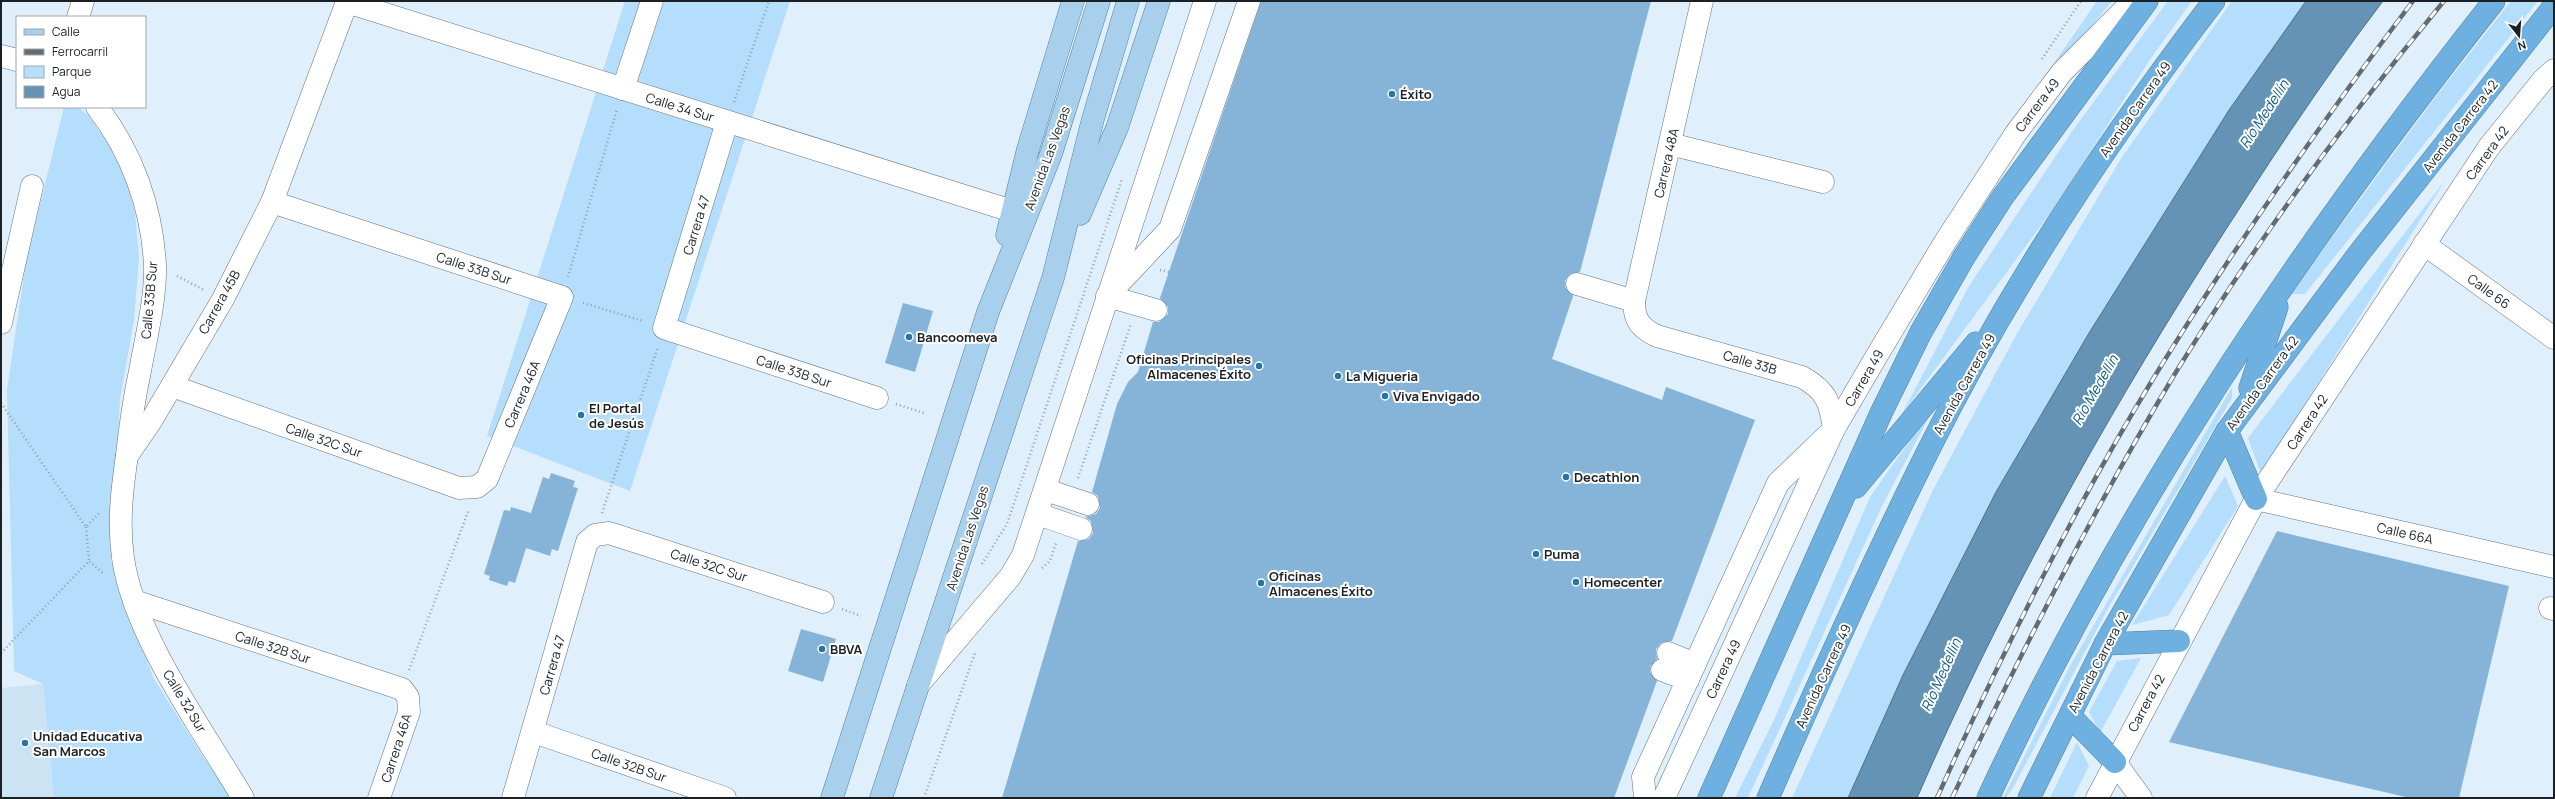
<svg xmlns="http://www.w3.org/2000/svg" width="2555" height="799" font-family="Manrope,sans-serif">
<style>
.built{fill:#cce3f4}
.green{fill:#b5ddfc}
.water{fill:#6593b5;stroke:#4f708a}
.building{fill:#85b4d8}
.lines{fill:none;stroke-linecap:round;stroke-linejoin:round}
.minor-casing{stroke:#64727d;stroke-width:23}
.major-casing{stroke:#517e9f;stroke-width:23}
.highway-casing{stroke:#517e9f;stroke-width:23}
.path{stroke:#939fa8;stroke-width:2.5;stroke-dasharray:1 3;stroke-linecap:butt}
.minor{stroke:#fff;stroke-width:22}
.major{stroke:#a8d0ed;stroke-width:22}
.highway{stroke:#6eb1e1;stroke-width:22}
.rail-casing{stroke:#636c73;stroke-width:4.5}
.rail{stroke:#fff;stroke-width:3;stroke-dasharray:9;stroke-linecap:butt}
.poi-dot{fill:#2575a6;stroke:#fff;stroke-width:1.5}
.labels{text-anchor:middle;stroke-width:4;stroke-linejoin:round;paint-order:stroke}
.poi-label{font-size:13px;font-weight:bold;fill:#1b2025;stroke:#fff;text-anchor:start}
.street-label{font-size:13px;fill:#1b2025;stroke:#fff}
.water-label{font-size:14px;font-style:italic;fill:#0b5c89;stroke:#fff}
</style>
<rect width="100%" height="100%" fill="#dfeffb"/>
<path class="built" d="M43 684 54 798H1V688Z"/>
<g class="green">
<path d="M625 1H790L630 491 487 436Z"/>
<path d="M2097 1H2112L2079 41 2050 69Z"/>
<path d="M2168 1H2192L2151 58 2048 216 1902 414 1969 286 2073 130Z"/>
<path d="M2232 1H2306L2229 110 2089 333 1996 492 1903 675 1848 798H1792L1933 490 2015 337 2122 157Z"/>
<path d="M2511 1H2538L2305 294H2290L2437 95Z"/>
<path d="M64 107H78L89 116 110 147 125 175 135 212 139 259 134 320 120 399 111 560 153 677 203 757 233 798H54L43 684 14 671 7 390 26 261Z"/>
<path d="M2446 179 2261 474 2248 438Z"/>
<path d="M2232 387V398L2106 612 2014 786 2006 798H2003L2070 666Z"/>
<path d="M1936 404 1883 504 1748 798H1735L1774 720 1870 497Z"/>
<path d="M2225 476 2238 506 2169 615 2132 625Z"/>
<path d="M2141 658 2100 733 2089 712 2117 661Z"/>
<path d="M2077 742 2089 766 2073 798H2050Z"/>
</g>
<path class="water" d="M2306 1H2383C2319 85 2262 173 2205 262 2096 434 1998 612 1917 798H1848L1903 675 1996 492 2089 333 2229 110Z"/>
<g class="building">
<path d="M1261 1H1651L1580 272 1569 275 1565 281V287L1573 296 1552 359 1662 400 1666 387 1755 420 1672 641 1661 643 1656 649 1657 659 1651 665 1650 672 1657 681 1614 798H1002L1078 541 1089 539 1093 533 1091 521 1085 517 1096 514 1100 508 1098 496 1092 492 1117 404 1128 382 1138 372 1153 322H1159L1168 314V307L1160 298Z"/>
<path d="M903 303 933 311 915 372 885 363Z"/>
<path d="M551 473 575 481 573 487 578 488 558 551 552 549 550 556 526 548 515 583 509 581 507 586 489 580 490 576 484 574 504 510 510 511 511 507 531 513 543 477 549 479Z"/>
<path d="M2277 531 2509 586 2459 798H2410L2169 742Z"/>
<path d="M801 629 836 639 823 682 788 671Z"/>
</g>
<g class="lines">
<g class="minor-casing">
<g id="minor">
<path d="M78 17 83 1"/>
<path d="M1 56 17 60"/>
<path d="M623 89 652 1"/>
<path d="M97 107C132 152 152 208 155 265 156 299 146 337 140 371 134 399 130 427 127 455 122 490 118 522 123 558 134 636 203 730 243 798"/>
<path d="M727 122 664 328 877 398"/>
<path d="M1670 144 1823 182"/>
<path d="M2424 244 2554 338"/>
<path d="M1577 284 1634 301"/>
<path d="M1156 310 1107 296 1170 229 1249 1"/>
<path d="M1 323 32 186"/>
<path d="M172 386 459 488 477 487 487 479 562 297 272 202"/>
<path d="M127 456 151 421 223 299 272 202 347 2 1012 211"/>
<path d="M1046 490 1088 504"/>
<path d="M2256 499 2554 567"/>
<path d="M1038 514 1081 529"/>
<path d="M134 601 402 689 408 697 409 712 379 798"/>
<path d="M2550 608 2554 609"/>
<path d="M1668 653 1695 664"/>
<path d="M1662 670 1688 680"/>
<path d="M918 685 1010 577 1023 555 1205 1"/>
<path d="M534 732 725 798"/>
<path d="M2115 762 2141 798"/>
<path d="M513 798 587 542 595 535 609 533 823 602"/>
<path d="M1645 798 1643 777 1778 483 1834 429C1830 402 1827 391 1802 377L1657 336C1640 328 1634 320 1634 301L1702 1"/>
<path d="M1664 798 1834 429 1876 357 1945 242 2016 133 2062 72 2133 1"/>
<path d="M2097 798 2256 499 2489 147 2543 80 2554 70"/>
</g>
</g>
<g class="major-casing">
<g id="major">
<path d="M1080 214 1117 128 1159 1"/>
<path d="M1007 235 1028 149 1073 1"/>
<path d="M832 798 988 312 1051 154 1099 1"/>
<path d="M881 798 1053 278 1093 119 1128 1"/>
</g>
</g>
<g class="highway-casing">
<g id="highway">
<path d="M2250 388 2277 307"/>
<path d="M2227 431 2256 499"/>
<path d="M1856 487 1976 343"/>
<path d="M2105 644 2179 641"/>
<path d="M2070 716 2115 762"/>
<path d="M1709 798 1882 411 1921 332 1964 257 2002 198 2147 1"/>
<path d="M1768 798C1819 681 1871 565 1928 451 2007 292 2106 142 2214 1"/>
<path d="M1988 798C2122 510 2297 250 2494 1"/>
<path d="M2029 798 2105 644 2227 431 2360 252 2554 6"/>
</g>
</g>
<g class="path">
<path d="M2042 59 2081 1"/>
<path d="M734 102 769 1"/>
<path d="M1160 270 1169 272"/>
<path d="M177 276 204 290"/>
<path d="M568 277 617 109"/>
<path d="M583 303 643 321"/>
<path d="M1 403 86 527 99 513"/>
<path d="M896 404 924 413"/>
<path d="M1078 478 1131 324"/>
<path d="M602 513 658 347"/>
<path d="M86 527 89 561"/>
<path d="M982 564 1007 524 1122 179"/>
<path d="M1042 568 1050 561 1056 543"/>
<path d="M842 609 861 616"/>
<path d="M1 653 89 561 104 574"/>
<path d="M409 670 469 509"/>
<path d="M924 798 975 653"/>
</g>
<use href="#minor" class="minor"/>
<use href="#major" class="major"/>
<use href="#highway" class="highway"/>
<g class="rail-casing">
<g id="rail">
<path d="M1937 798C2001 655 2071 513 2153 379 2233 248 2321 123 2413 1"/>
<path d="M1952 798C2021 653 2093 510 2176 372 2256 242 2347 118 2444 1"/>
</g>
</g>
<use href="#rail" class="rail"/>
</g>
<g class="poi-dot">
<circle cx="1392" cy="94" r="4"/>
<circle cx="909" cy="337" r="4"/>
<circle cx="1259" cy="366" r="4"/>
<circle cx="1338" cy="376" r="4"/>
<circle cx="1385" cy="396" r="4"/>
<circle cx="581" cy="415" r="4"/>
<circle cx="1566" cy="477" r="4"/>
<circle cx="1536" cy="554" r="4"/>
<circle cx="1576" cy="582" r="4"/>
<circle cx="1261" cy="583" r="4"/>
<circle cx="822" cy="649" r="4"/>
<circle cx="25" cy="743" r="4"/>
</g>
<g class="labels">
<g class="poi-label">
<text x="1400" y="99">Éxito</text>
<text x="917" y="342">Bancoomeva</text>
<text x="1251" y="364" text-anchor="end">Oficinas Principales<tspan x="1251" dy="15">Almacenes Éxito</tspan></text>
<text x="1346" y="381">La Migueria</text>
<text x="1393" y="401">Viva Envigado</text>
<text x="589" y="413">El Portal<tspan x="589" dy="15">de Jesús</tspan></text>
<text x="1574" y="482">Decathlon</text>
<text x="1544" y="559">Puma</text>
<text x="1269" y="581">Oficinas<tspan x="1269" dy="15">Almacenes Éxito</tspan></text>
<text x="1584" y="587">Homecenter</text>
<text x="830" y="654">BBVA</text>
<text x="33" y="741">Unidad Educativa<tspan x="33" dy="15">San Marcos</tspan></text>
</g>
<g class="street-label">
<text transform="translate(2037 105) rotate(-53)" y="5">Carrera 49</text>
<text transform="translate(680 107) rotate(17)" y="5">Calle 34 Sur</text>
<text transform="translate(2135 109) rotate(-55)" y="5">Avenida Carrera 49</text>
<text transform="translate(2460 126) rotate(-52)" y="5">Avenida Carrera 42</text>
<text transform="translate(2487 153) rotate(-54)" y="5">Carrera 42</text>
<text transform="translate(1047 158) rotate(-70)" y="5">Avenida Las Vegas</text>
<text transform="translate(1666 163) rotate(-77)" y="5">Carrera 48A</text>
<text transform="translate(696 225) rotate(-73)" y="5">Carrera 47</text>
<text transform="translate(474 268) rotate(18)" y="5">Calle 33B Sur</text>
<text transform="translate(2489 291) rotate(36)" y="5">Calle 66</text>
<text transform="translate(149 300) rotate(-85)" y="5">Calle 33B Sur</text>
<text transform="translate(219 302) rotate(-61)" y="5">Carrera 45B</text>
<text transform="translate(1750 362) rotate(16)" y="5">Calle 33B</text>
<text transform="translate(794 371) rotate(18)" y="5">Calle 33B Sur</text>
<text transform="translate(1864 378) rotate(-60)" y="5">Carrera 49</text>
<text transform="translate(2262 383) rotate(-54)" y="5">Avenida Carrera 42</text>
<text transform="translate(1964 384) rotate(-61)" y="5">Avenida Carrera 49</text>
<text transform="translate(522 394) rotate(-67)" y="5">Carrera 46A</text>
<text transform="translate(2307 422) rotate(-57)" y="5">Carrera 42</text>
<text transform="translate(324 440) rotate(19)" y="5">Calle 32C Sur</text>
<text transform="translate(2405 533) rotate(13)" y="5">Calle 66A</text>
<text transform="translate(967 538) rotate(-72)" y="5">Avenida Las Vegas</text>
<text transform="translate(709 565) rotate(18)" y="5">Calle 32C Sur</text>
<text transform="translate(273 647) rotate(18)" y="5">Calle 32B Sur</text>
<text transform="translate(2098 662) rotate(-62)" y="5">Avenida Carrera 42</text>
<text transform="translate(552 665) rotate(-74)" y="5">Carrera 47</text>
<text transform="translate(1723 669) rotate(-65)" y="5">Carrera 49</text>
<text transform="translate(1823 676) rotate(-65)" y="5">Avenida Carrera 49</text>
<text transform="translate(185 701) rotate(59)" y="5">Calle 32 Sur</text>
<text transform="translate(2146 703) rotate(-62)" y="5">Carrera 42</text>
<text transform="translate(396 748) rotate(-72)" y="5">Carrera 46A</text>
<text transform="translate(629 765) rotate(19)" y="5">Calle 32B Sur</text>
</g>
<g class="water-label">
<text transform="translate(2264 114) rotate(-57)" y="5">Río Medellín</text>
<text transform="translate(2095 390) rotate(-60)" y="5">Río Medellín</text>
<text transform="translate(1941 675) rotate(-66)" y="5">Río Medellín</text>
</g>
</g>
<rect width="2555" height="799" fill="none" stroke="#1b2025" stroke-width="4"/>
<rect x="16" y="16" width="130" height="92" fill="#ffffff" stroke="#a4a6a8"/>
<rect x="24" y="29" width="20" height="6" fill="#a8d0ed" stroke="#a4a6a8"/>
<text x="52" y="36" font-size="12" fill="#1b2025">Calle</text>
<rect x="24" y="49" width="20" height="6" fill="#636c73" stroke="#a4a6a8"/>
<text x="52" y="56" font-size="12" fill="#1b2025">Ferrocarril</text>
<rect x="24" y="66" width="20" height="12" fill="#b5ddfc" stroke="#a4a6a8"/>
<text x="52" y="76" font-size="12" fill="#1b2025">Parque</text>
<rect x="24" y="86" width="20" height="12" fill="#6593b5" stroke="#a4a6a8"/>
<text x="52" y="96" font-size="12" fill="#1b2025">Agua</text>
<g transform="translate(2519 36) rotate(163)" stroke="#ffffff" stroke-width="3" paint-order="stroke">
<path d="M0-3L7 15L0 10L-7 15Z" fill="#1b2025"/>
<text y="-6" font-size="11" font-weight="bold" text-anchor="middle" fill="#1b2025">N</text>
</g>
</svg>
